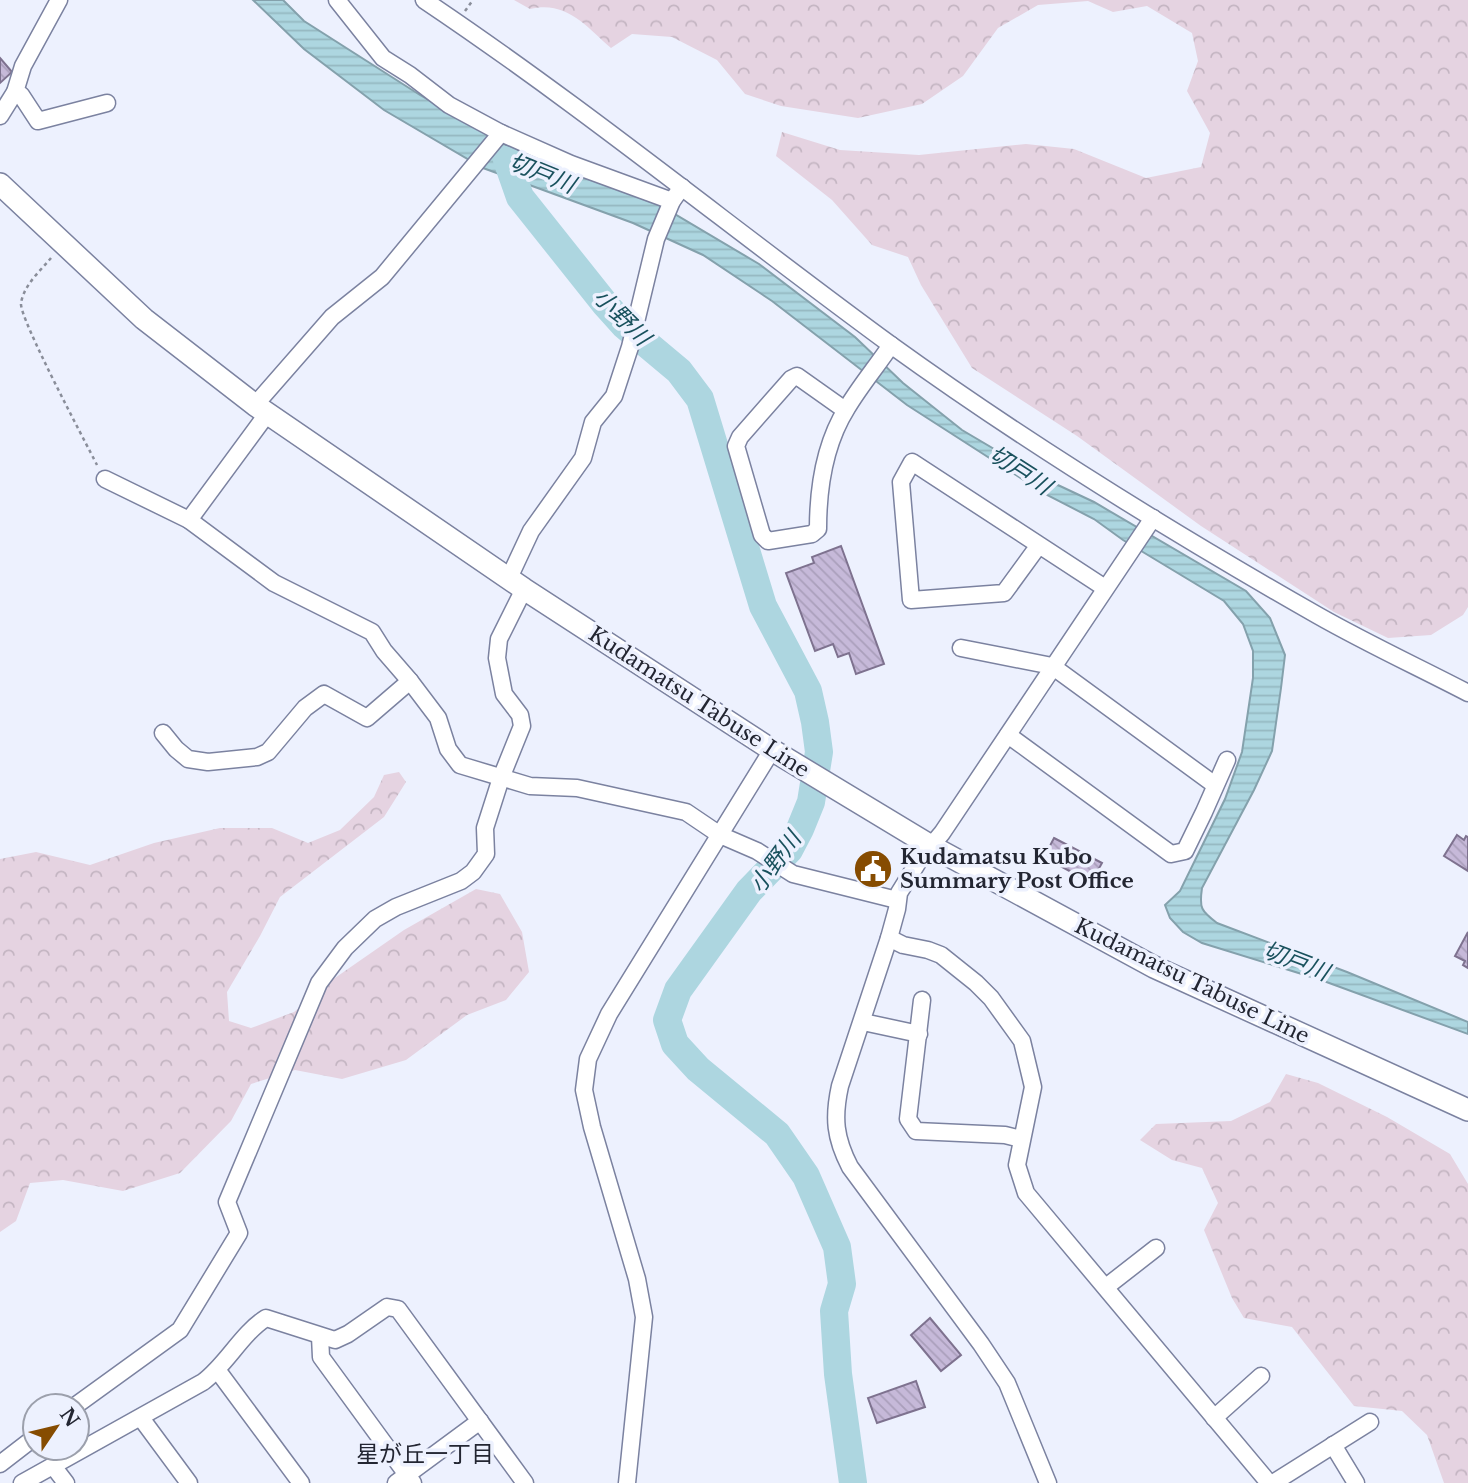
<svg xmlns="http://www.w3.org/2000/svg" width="1468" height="1483" font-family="'Libre Baskerville','Noto Sans JP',serif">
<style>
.forest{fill:url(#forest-crowns)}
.water{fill:url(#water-rules);stroke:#84a1ac;stroke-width:2}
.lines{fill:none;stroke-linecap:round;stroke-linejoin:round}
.river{stroke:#add6e0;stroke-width:28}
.building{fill:url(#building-back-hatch);stroke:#7e728f;stroke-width:2}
.minor-casing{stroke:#7b82a0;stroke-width:19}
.major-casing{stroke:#7b82a0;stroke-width:24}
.path{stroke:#8a8e9a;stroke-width:2.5;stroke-dasharray:3.5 3.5;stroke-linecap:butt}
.minor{stroke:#fff;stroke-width:16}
.major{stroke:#fff;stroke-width:21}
.labels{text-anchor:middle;stroke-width:7;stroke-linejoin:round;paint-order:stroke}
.street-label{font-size:21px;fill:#232632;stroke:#edf1fe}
.poi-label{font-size:21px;font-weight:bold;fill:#232632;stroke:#edf1fe;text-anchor:start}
.water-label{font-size:23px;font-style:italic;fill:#19515d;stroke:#edf1fe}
.neighbourhood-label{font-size:23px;fill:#232632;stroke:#edf1fe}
</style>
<defs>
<pattern id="forest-crowns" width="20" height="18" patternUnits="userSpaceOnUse" patternTransform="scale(1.75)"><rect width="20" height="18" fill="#e5d3e1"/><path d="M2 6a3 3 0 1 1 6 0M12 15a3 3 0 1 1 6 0" fill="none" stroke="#c4b5c2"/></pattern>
<pattern id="water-rules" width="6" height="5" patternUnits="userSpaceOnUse" patternTransform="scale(1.75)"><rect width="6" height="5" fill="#add6e0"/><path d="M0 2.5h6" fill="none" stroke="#95b8c1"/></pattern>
<pattern id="building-back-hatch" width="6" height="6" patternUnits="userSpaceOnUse" patternTransform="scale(1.75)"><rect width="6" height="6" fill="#c6b9d9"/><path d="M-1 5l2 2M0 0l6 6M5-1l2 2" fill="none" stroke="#aa9fbb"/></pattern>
</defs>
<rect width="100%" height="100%" fill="#edf1fe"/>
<g class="forest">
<path d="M514 0H1468V607L1463 615 1431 635 1388 638 1334 612 1201 526 1077 436 972 368 921 285 908 257 872 245 832 200 776 156 782 132 840 150 919 155 1026 144 1074 149 1146 178 1201 167 1210 133 1187 91 1198 61 1192 33 1147 6 1113 12 1088 1 1038 5 998 28 963 76 922 104 858 118 781 106 745 94 717 60 672 37 632 34 611 48C586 26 566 0 530 9Z"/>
<path d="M399 772 406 782 384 817 280 897 260 936 227 992 229 1021 251 1028 294 1012 332 980 404 930 476 889 500 894 522 932 529 972 506 1000 467 1015 406 1060 342 1079 295 1070 251 1084 231 1121 180 1173 123 1191 63 1180 30 1183 16 1221 0 1232V859L36 852 90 865 154 843 220 828H272L308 843 340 830 374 797 384 775Z"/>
<path d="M1286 1074 1318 1083 1387 1117 1450 1154 1468 1184V1483H1444L1427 1435 1402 1411 1354 1406 1292 1327 1244 1318 1232 1298 1204 1230 1218 1203 1202 1168 1172 1160 1140 1140 1156 1124 1231 1121 1270 1102Z"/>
</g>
<path class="water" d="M253 0H283L304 21 420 95 510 147 656 203 759 264 855 337 903 383 962 430 1043 478 1094 502 1246 591 1270 618 1285 655 1281 688 1272 751 1254 790 1202 888C1199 908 1201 911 1217 923L1347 972 1468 1022V1034L1321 980 1202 943 1183 932 1170 918 1165 905 1180 891 1225 799 1242 752 1253 678V651L1243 624 1224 601 1123 540 1094 519 1047 495 907 405 772 301 703 255 633 223 483 168 384 110 304 49Z"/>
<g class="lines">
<path class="river" d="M507 160 520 197 606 305 624 325 679 371 700 399 763 606 808 691 815 722 819 752 811 802 800 829 789 850 749 891 678 990 667 1020 675 1044 698 1069 777 1134 806 1176 837 1247 842 1284 834 1311 838 1374 853 1483"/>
</g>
<g class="building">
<path d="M0 58 12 72 0 83Z"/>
<path d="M841 546 884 664 856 674 849 653 838 657 833 644 815 651 786 573 814 563 812 557Z"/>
<path d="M1457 835 1464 840 1466 836 1468 837V871L1444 856Z"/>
<path d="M1054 838 1102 863 1091 883 1044 857Z"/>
<path d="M1468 932V968L1463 965 1465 961 1455 956Z"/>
<path d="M930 1318 961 1355 941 1371 911 1335Z"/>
<path d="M916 1381 925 1407 877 1423 868 1398Z"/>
</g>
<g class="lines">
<g class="minor-casing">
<g id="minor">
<path d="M337 0 383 58 410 75 449 105 501 133 571 164 672 201"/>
<path d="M424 0C585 108 735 231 891 345 1027 443 1171 532 1317 615 1366 643 1418 667 1468 693"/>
<path d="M15 92 21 95 38 121 107 103"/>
<path d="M0 116 15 92 23 66 59 0"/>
<path d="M255 405 332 317 382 277 501 133"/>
<path d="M845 410 797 376 791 379 740 437 736 446 762 535 768 541 812 534 818 529C818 488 825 443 847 408 860 386 877 366 891 345"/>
<path d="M105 479 189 520 274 583 372 632 384 651 410 681 438 718 448 749 460 765 530 786 577 788 686 812 720 835 757 851 793 874 897 900"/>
<path d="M189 520 267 414"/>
<path d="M1039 545 1004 593 911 600 901 482 912 462 1105 588"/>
<path d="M509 578 531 531 583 458 593 422 614 396 630 347 656 239 672 201 682 187"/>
<path d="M961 648 1052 666 1215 785"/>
<path d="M163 733 176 749 188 759 208 762 257 757 268 752 305 708 324 694 367 718 410 681"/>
<path d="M1008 735 1171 854 1185 851 1204 812 1227 760"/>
<path d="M889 938 903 945 928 950 941 955 976 983 991 998 1022 1041 1033 1087 1017 1165 1026 1193 1269 1483"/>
<path d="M922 1000 908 1119 916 1131 1005 1135 1021 1139"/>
<path d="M863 1022 919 1034"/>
<path d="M1106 1287 1156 1248"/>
<path d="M320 1336 321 1357 413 1483"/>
<path d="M218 1371 301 1483"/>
<path d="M75 1406 180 1330 239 1233 227 1202 319 983 345 948 375 919 396 907 461 881 473 872 486 854 485 828 501 778 522 726 520 715 504 694 497 658 499 639 524 589"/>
<path d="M141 1418 189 1483"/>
<path d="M1214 1418 1261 1376"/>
<path d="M1333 1445 1356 1483"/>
<path d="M0 1464 35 1437"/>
<path d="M53 1466 66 1483"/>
<path d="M22 1483 203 1382C227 1364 241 1334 266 1318L335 1340 348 1334 387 1307 398 1309 525 1483"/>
<path d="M396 1483 480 1421"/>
<path d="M627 1483 644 1317 637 1279 592 1127 584 1090 588 1059 609 1014 772 750"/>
<path d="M1048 1483 1007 1383 981 1344 850 1167C835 1138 833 1118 840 1086L889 938 897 909 899 893 920 859 942 833 1153 518"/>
<path d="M1273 1483 1370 1422"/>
</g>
</g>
<g class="major-casing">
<path id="major" d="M0 184 144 319 255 405 524 589 772 750 931 846 1154 967 1468 1110"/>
</g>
<g class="path">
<path d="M465 11 473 0"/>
<path d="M51 258C40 271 24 285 21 303 19 318 86 443 97 465"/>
</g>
<use href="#minor" class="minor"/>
<use href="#major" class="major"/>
</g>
<defs>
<g id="civic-disc" transform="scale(2.0125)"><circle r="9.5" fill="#864c01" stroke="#edf1fe"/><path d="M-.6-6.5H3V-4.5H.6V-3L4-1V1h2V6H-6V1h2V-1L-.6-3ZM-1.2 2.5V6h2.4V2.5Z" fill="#fff"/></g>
</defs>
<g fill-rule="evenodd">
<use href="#civic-disc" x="873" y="869"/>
</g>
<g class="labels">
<g class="street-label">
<text transform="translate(699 702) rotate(33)" y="7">Kudamatsu Tabuse Line</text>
<text transform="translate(1192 981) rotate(26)" y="7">Kudamatsu Tabuse Line</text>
</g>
<g class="poi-label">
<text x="900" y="864">Kudamatsu Kubo<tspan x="900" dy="24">Summary Post Office</tspan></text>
</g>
<g class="water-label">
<text transform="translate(542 173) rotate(22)" y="8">切戸川</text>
<text transform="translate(622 317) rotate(45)" y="8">小野川</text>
<text transform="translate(1020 470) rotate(33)" y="8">切戸川</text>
<text transform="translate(775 862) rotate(-54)" y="8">小野川</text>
<text transform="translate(1296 961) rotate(21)" y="8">切戸川</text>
</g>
<g class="neighbourhood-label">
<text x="425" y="1462">星が丘一丁目</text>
</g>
</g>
<g transform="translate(56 1427) rotate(55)"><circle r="33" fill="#edf1fe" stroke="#9ca0ac" stroke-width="2"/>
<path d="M0-5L12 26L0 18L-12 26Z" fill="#864c01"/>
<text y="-10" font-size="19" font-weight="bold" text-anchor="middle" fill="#232632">N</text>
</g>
</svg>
